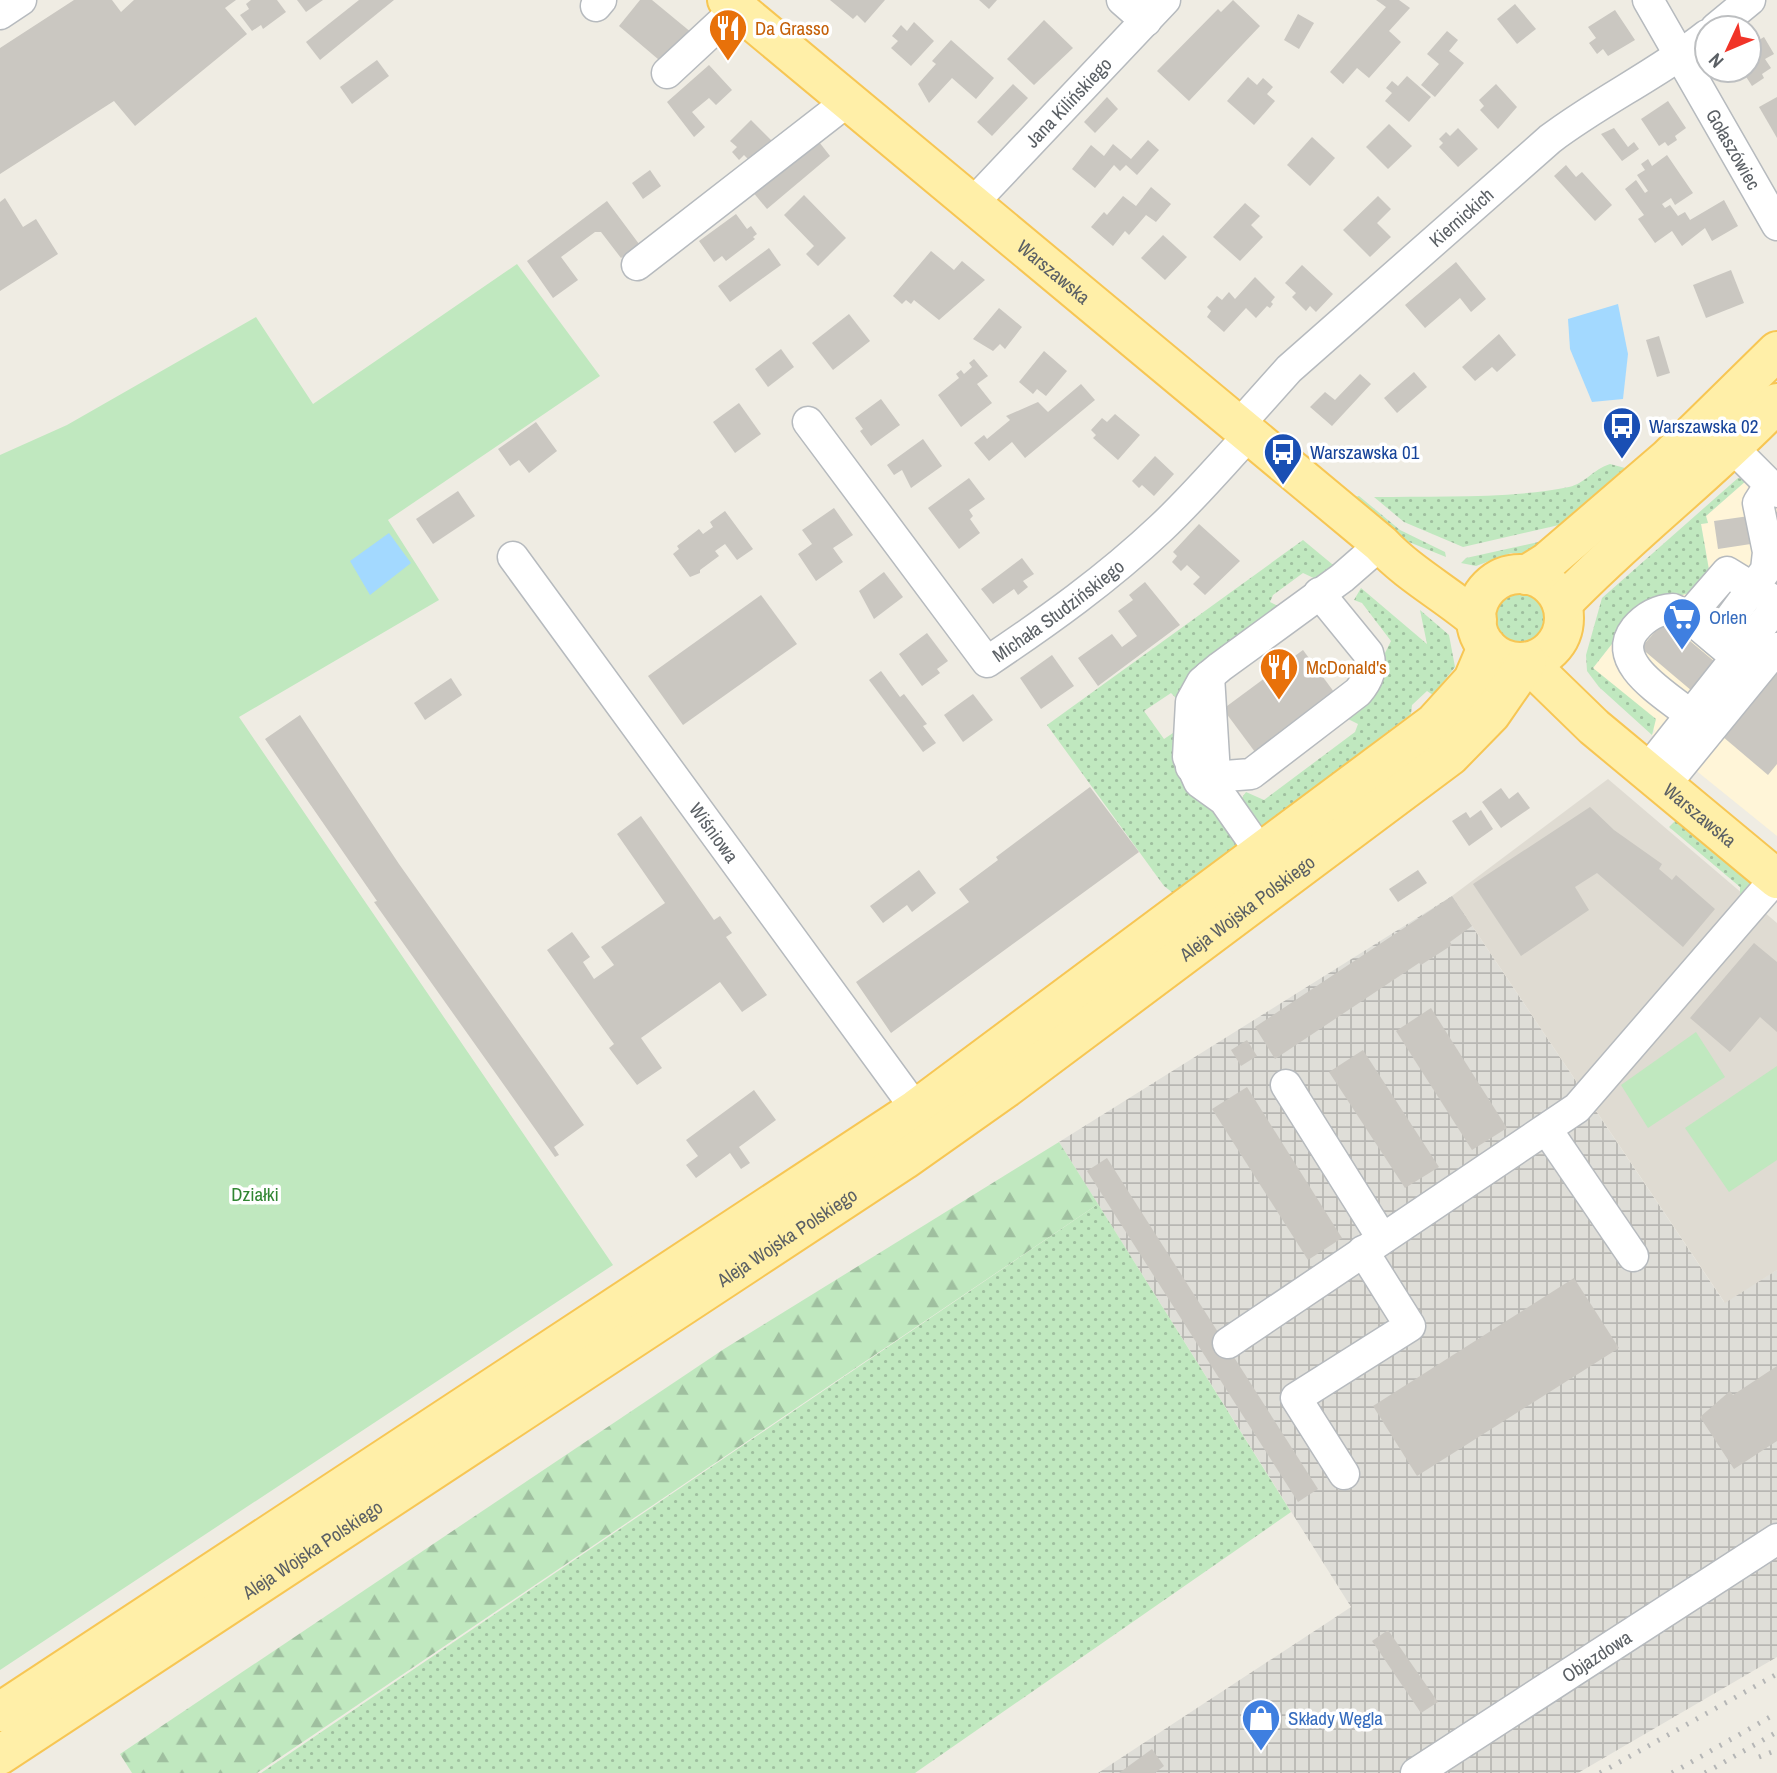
<svg xmlns="http://www.w3.org/2000/svg" width="1777" height="1773" font-family="'Archivo Narrow',sans-serif">
<style>
.commercial{fill:#fff5d8}
.industrial{fill:url(#industrial-grid)}
.education{fill:#dfdbd2}
.grass{fill:url(#grass-dots)}
.forest{fill:url(#forest-firs)}
.garden{fill:#c0e8bf}
.water{fill:#a3d9ff}
.building{fill:#cac7c1}
.lines{fill:none;stroke-linecap:round;stroke-linejoin:round}
.minor-casing{stroke:#b6babe;stroke-width:33}
.major-casing{stroke:#f7c654;stroke-width:42}
.minor{stroke:#fff;stroke-width:30}
.major{stroke:#ffefa8;stroke-width:38}
.rail{stroke:#b5b6b6;stroke-width:5;stroke-dasharray:2 9;stroke-linecap:butt}
.labels{text-anchor:middle;stroke-width:7;stroke-linejoin:round;paint-order:stroke}
.food-label{font-size:19px;fill:#c56008;stroke:#fff;text-anchor:start}
.street-label{font-size:19px;fill:#5b6065;stroke:#fff}
.transit-label{font-size:19px;fill:#164399;stroke:#fff;text-anchor:start}
.shop-label{font-size:19px;fill:#366cbe;stroke:#fff;text-anchor:start}
.park-label{font-size:19px;fill:#318633;stroke:#fff}
</style>
<defs>
<pattern id="industrial-grid" width="8" height="8" patternUnits="userSpaceOnUse" patternTransform="scale(1.75)"><rect width="8" height="8" fill="#dfded8"/><path d="M0 4h8M4 0v8" fill="none" stroke="#b8b7b3"/></pattern>
<pattern id="grass-dots" width="8" height="8" patternUnits="userSpaceOnUse" patternTransform="scale(1.75)"><rect width="8" height="8" fill="#c0e8bf"/><path d="M2 2h.1M6 6h.1" fill="none" stroke="#9fbf9f" stroke-width="1.8" stroke-linecap="round"/></pattern>
<pattern id="forest-firs" width="22" height="20" patternUnits="userSpaceOnUse" patternTransform="scale(1.75)"><rect width="22" height="20" fill="#c0e8bf"/><path d="M5 1l3.5 6h-7zM16 11l3.5 6h-7z" fill="#9fbf9f"/></pattern>
</defs>
<rect width="100%" height="100%" fill="#efece3"/>
<path class="commercial" d="M1747 480 1777 493V836L1652 735 1655 731 1593 668 1641 607 1709 570 1701 524 1708 523 1706 516Z"/>
<path class="industrial" d="M1452 896 1724 1302 1777 1270V1657L1578 1773H1098L1351 1607 1059 1142Z"/>
<path class="education" d="M1608 779 1777 923V1270L1725 1303 1452 896Z"/>
<g class="grass">
<path d="M1610 464 1625 468 1559 525 1463 547 1404 522 1374 497C1434 496 1511 499 1569 487 1586 483 1592 470 1610 464Z"/>
<path d="M1738 478 1747 480 1706 516 1708 523 1701 524 1709 570 1689 593 1641 607 1593 668 1656 719 1652 735 1599 687 1587 671 1586 655 1602 598Z"/>
<path d="M1359 496 1400 530 1445 552 1446 557 1399 538 1351 498Z"/>
<path d="M1303 540 1338 569 1320 581 1303 573 1273 595 1270 602 1284 609 1178 700 1171 693 1144 711 1164 739 1179 729 1211 802 1239 844 1173 893 1164 886 1047 725Z"/>
<path d="M1543 541 1531 553H1511L1476 566 1461 563 1466 558Z"/>
<path d="M1361 588 1427 644 1420 610 1449 635 1455 667 1433 695 1427 691 1412 705 1411 714 1262 827 1257 825 1239 802 1246 792 1264 800 1355 732 1358 724 1346 718 1375 693 1382 682 1381 661 1391 641 1362 603 1354 600Z"/>
<circle cx="1520" cy="619" r="25"/>
<path d="M1676 820 1751 884 1740 895V887L1669 827Z"/>
<path d="M1098 1204 1291 1512 915 1773H261Z"/>
</g>
<path class="forest" d="M1059 1142 1098 1204 257 1773H132L120 1754 724 1349Z"/>
<g class="garden">
<path d="M517 264 600 376 388 520 439 600 239 717 613 1265 0 1670V455L67 425 256 317 313 404Z"/>
<path d="M1696 1032 1725 1077 1648 1128 1621 1085Z"/>
<path d="M1777 1066V1160L1729 1192 1685 1128Z"/>
</g>
<g class="water">
<path d="M1618 304 1628 354 1623 399 1592 402 1570 349 1568 319Z"/>
<path d="M389 533 411 563 370 595 350 561Z"/>
</g>
<g class="building">
<path d="M74 0H112L121 12 134 0H236L225 8 247 34 135 126 114 101 0 174V48Z"/>
<path d="M251 0H277L286 12 263 29 261 25 252 31 240 15 249 9 246 4Z"/>
<path d="M297 0H323L306 12Z"/>
<path d="M359 0H394L320 60 306 42Z"/>
<path d="M640 0H652L692 33 665 65 619 26Z"/>
<path d="M830 0H885L865 23 857 15 853 19Z"/>
<path d="M979 0H997L989 9Z"/>
<path d="M1233 0 1260 26 1189 101 1157 71 1218 9 1221 12Z"/>
<path d="M1376 0H1399L1410 8 1389 31 1401 42 1369 78 1357 68 1343 84 1330 72 1386 7Z"/>
<path d="M1515 4 1536 29 1517 44 1497 19Z"/>
<path d="M1615 10 1635 40 1608 56 1603 49 1597 54 1589 43 1596 38 1588 27Z"/>
<path d="M1298 14 1314 23 1299 49 1284 40Z"/>
<path d="M1044 20 1073 48 1034 85 1007 59Z"/>
<path d="M914 22 934 41 911 66 891 48 898 41 892 36 901 25 907 31Z"/>
<path d="M1447 31 1458 40 1449 51 1464 63 1435 97 1421 85 1439 64 1427 54Z"/>
<path d="M1764 37 1774 54 1765 59 1771 68 1762 74 1764 78 1752 86 1743 72 1740 74 1737 70H1749V46Z"/>
<path d="M951 40 994 78 976 99 952 78 929 103 918 84 936 64 932 61Z"/>
<path d="M377 60 389 76 352 104 340 87Z"/>
<path d="M709 65 732 90 716 105 709 98 692 112 705 127 694 137 667 102Z"/>
<path d="M1407 76 1431 97 1409 122 1385 101 1392 93 1386 88 1392 81 1398 86Z"/>
<path d="M1248 77 1257 85 1263 78 1273 87 1267 94 1275 101 1254 125 1227 101Z"/>
<path d="M1013 84 1028 98 992 136 977 122Z"/>
<path d="M1496 84 1517 107 1498 129 1480 110 1484 106 1479 100Z"/>
<path d="M1107 97 1118 109 1095 133 1084 122Z"/>
<path d="M1777 97V138L1759 107Z"/>
<path d="M1668 101 1686 128 1675 136 1677 140 1668 146 1665 142 1659 146 1641 119Z"/>
<path d="M751 120 772 141 751 162 744 155 739 160 732 152 737 147 730 141Z"/>
<path d="M1389 124 1412 146 1388 169 1366 147Z"/>
<path d="M1458 128 1478 149 1458 167 1439 147 1443 143 1439 139 1446 132 1450 136Z"/>
<path d="M1614 128 1628 147 1634 142 1639 149 1622 161 1601 134Z"/>
<path d="M1312 137 1335 158 1310 186 1287 165Z"/>
<path d="M816 138 830 156 767 209 752 191Z"/>
<path d="M1148 140 1159 150 1137 175 1126 165 1120 171 1114 165 1095 188 1072 169 1091 145 1104 156 1113 144 1131 159Z"/>
<path d="M1667 155 1693 193 1675 205 1671 198 1662 204 1665 208 1670 205 1678 216 1685 212 1690 220 1724 200 1738 226 1712 241 1705 228 1682 246 1672 231 1655 243 1638 219 1644 215 1625 189 1636 180 1645 193 1648 191 1637 175 1645 170 1641 164 1648 159 1652 166Z"/>
<path d="M1566 165 1576 177 1582 172 1612 205 1595 221 1554 176Z"/>
<path d="M650 170 661 186 643 199 632 183Z"/>
<path d="M1151 187 1171 204 1156 222 1146 215 1129 235 1125 231 1113 246 1091 227 1104 212 1107 215 1123 196 1136 206Z"/>
<path d="M804 195 846 238 818 266 806 254 814 246 784 215Z"/>
<path d="M1378 196 1391 209 1377 223 1391 237 1370 257 1343 230Z"/>
<path d="M5 198 23 227 36 219 58 254 0 291V202Z"/>
<path d="M607 201 639 244 621 258 601 232H595L561 257 578 280 553 298 527 261Z"/>
<path d="M1245 203 1260 216 1251 225 1263 237 1240 261 1213 237Z"/>
<path d="M736 214 747 229 751 226 757 234 753 237 755 239 726 261 722 256 714 262 699 241Z"/>
<path d="M1163 235 1187 257 1165 280 1141 258Z"/>
<path d="M769 248 781 265 730 302 718 286Z"/>
<path d="M931 251 954 270 962 261 985 280 939 320 914 300 911 304 906 300 902 304 893 296Z"/>
<path d="M1456 262 1486 299 1471 312 1460 298 1425 328 1405 305Z"/>
<path d="M1302 265 1333 294 1316 312 1310 306 1306 311 1292 297 1296 293 1285 283Z"/>
<path d="M1731 270 1744 303 1706 318 1693 285Z"/>
<path d="M1255 277 1275 297 1271 302 1273 304 1270 308 1267 306 1256 318 1246 308 1224 332 1207 317 1211 311 1207 307 1217 296 1222 300 1229 292 1235 299Z"/>
<path d="M999 308 1022 327 1005 349 1000 344 993 351 973 339Z"/>
<path d="M849 314 870 341 833 370 812 343Z"/>
<path d="M1499 334 1516 355 1497 372 1492 367 1475 381 1462 367Z"/>
<path d="M1659 336 1670 373 1657 377 1646 340Z"/>
<path d="M781 349 794 367 768 387 755 369Z"/>
<path d="M1044 351 1067 371 1046 396 1037 389 1033 394 1019 382Z"/>
<path d="M974 359 988 376 977 384 992 403 961 427 938 395 959 378 956 374 961 370 964 374 972 367 969 363Z"/>
<path d="M1414 372 1427 387 1397 413 1384 398Z"/>
<path d="M1360 374 1371 384 1332 426 1310 407 1325 392 1335 400Z"/>
<path d="M1081 384 1095 400 1025 458 1012 442 989 461 974 443 984 435 987 439 1010 420 1006 416 1038 402 1048 412Z"/>
<path d="M881 399 900 425 871 446 860 431 863 429 855 418Z"/>
<path d="M739 403 761 434 735 453 713 422Z"/>
<path d="M1115 414 1140 435 1118 460 1093 438 1096 435 1091 430 1102 418 1107 422Z"/>
<path d="M536 422 557 451 529 473 519 460 510 466 498 449Z"/>
<path d="M923 439 942 466 911 488 902 470 894 475 887 465Z"/>
<path d="M1155 456 1174 474 1154 496 1142 485 1139 488 1132 481Z"/>
<path d="M969 478 985 499 969 510 973 516 970 519 980 533 959 549 928 508Z"/>
<path d="M458 491 475 516 433 544 416 519Z"/>
<path d="M834 508 853 535 833 548 843 562 816 581 798 554 812 544 802 530Z"/>
<path d="M725 511 753 549 737 560 725 544 715 551 719 556 700 570V573L690 577 673 554 679 549 677 546 699 529 703 534 713 527 710 522Z"/>
<path d="M1777 512V540L1718 549 1714 521Z"/>
<path d="M1199 524 1240 561 1205 595 1193 584 1200 577 1187 565 1181 571 1172 562 1177 556 1173 552Z"/>
<path d="M1022 558 1034 574 1023 581 1028 587 1018 595 1014 589 993 604 981 589Z"/>
<path d="M884 572 903 597 874 619 859 591Z"/>
<path d="M1145 582 1180 625 1098 686 1078 658 1112 634 1122 647 1137 636 1118 611 1133 600 1129 595Z"/>
<path d="M761 595 797 644 683 725 648 676Z"/>
<path d="M1665 620 1715 662 1692 691 1641 648Z"/>
<path d="M927 633 948 661 937 669 940 673 922 686 899 654Z"/>
<path d="M1303 650 1334 692 1255 752 1223 709Z"/>
<path d="M1052 655 1074 686 1041 709 1020 678Z"/>
<path d="M881 671 900 697 904 694 927 724 923 726 936 743 923 752 869 680Z"/>
<path d="M1777 671V764L1768 775 1722 736Z"/>
<path d="M451 678 462 695 425 720 414 703Z"/>
<path d="M973 694 993 720 963 742 944 715Z"/>
<path d="M300 715 399 864 584 1125 554 1147 559 1155 555 1157 374 902 377 901 265 739Z"/>
<path d="M1090 787 1139 852 891 1033 856 982 969 902 959 889 998 860 996 857Z"/>
<path d="M1501 788 1509 799 1518 792 1530 808 1501 828 1482 802Z"/>
<path d="M1590 807 1614 830 1662 864 1659 869 1672 880 1676 875 1715 909 1683 947 1597 873 1575 887 1589 910 1521 956 1473 884Z"/>
<path d="M1481 810 1493 829 1469 846 1452 821 1466 812 1470 818Z"/>
<path d="M641 816 714 920 720 916 732 933 726 937 767 995 742 1012 720 982 641 1038 662 1068 637 1085 609 1048 614 1044 547 950 572 932 590 957 583 962 594 979 614 965 601 947 665 903 617 834Z"/>
<path d="M919 870 936 893 912 912 907 905 883 923 870 906Z"/>
<path d="M1418 870 1427 883 1398 902 1389 889Z"/>
<path d="M1452 896 1472 926 1450 942 1452 945 1421 965 1419 963 1275 1059 1255 1027Z"/>
<path d="M1754 943 1777 962V1032L1760 1017 1730 1052 1690 1018Z"/>
<path d="M1431 1008 1507 1128 1472 1150 1396 1031Z"/>
<path d="M1247 1040 1257 1056 1241 1066 1231 1050Z"/>
<path d="M1363 1050 1439 1167 1405 1188 1329 1072Z"/>
<path d="M1247 1087 1342 1238 1308 1260 1212 1109Z"/>
<path d="M754 1090 776 1120 739 1147 750 1163 741 1169 730 1153 696 1178 686 1165 698 1156 686 1140Z"/>
<path d="M1107 1158 1318 1489 1298 1502 1087 1171Z"/>
<path d="M1574 1278 1619 1348 1417 1476 1373 1406Z"/>
<path d="M1777 1366V1441L1734 1469 1700 1417 1730 1391 1733 1395Z"/>
<path d="M1388 1630 1438 1702 1421 1713 1372 1641Z"/>
<path d="M1152 1749 1164 1766 1155 1773H1119Z"/>
</g>
<g class="lines">
<g class="minor-casing">
<g id="minor">
<path d="M1122 0 1146 21"/>
<path id="s1" d="M1648 0 1777 225"/>
<path d="M596 6 601 0"/>
<path d="M0 14 21 0"/>
<path d="M1716 28 1750 0"/>
<path d="M667 73 737 8"/>
<path id="s2" d="M972 204 1165 0"/>
<path d="M637 265 848 101"/>
<path id="s3" d="M808 422 987 662C1048 621 1107 579 1161 528 1192 499 1220 466 1249 435"/>
<path id="s4" d="M1238 426 1289 369 1550 139C1600 101 1658 74 1707 35"/>
<path d="M1732 447 1777 492"/>
<path id="s5" d="M513 557 916 1109"/>
<path d="M1688 617 1727 572 1771 599"/>
<path d="M1715 639 1766 570 1768 552 1758 503 1765 492 1777 488"/>
<path d="M1209 676 1215 774"/>
<path d="M1690 715C1667 695 1608 663 1635 629 1646 616 1657 610 1673 609L1686 615 1736 657"/>
<path d="M1191 767 1225 776 1251 774 1358 692C1368 680 1373 669 1368 653L1319 593"/>
<path d="M1647 770 1777 606"/>
<path d="M1665 785 1777 648"/>
<path d="M1261 853 1224 800 1199 782 1188 757 1191 702 1202 682 1220 667 1342 578 1381 544"/>
<path d="M1286 1085 1382 1238"/>
<path d="M1547 1130 1633 1256"/>
<path d="M1228 1343 1577 1108 1776 878"/>
<path d="M1344 1474 1296 1398 1410 1326 1363 1251"/>
<path id="s6" d="M1416 1773 1777 1539"/>
</g>
</g>
<g class="major-casing">
<g id="major">
<path id="s7" d="M727 0 1381 544C1409 574 1445 593 1477 620"/>
<circle cx="1520" cy="618" r="44"/>
<path d="M1526 575 1547 562 1667 459 1777 351"/>
<path d="M1562 604C1630 533 1709 474 1777 403"/>
<path id="s8" d="M1527 662 1594 727 1777 879"/>
<path d="M0 1712 916 1109 1434 723 1473 680 1487 647"/>
<path id="s9" d="M0 1755 904 1160 1006 1088 1450 756 1491 714 1527 662"/>
</g>
</g>
<use href="#minor" class="minor"/>
<use href="#major" class="major"/>
<g class="rail">
<path d="M1759 1757 1777 1750"/>
<path d="M1600 1773 1777 1674"/>
<path d="M1672 1773 1777 1713"/>
<path d="M1705 1773 1777 1732"/>
</g>
</g>
<defs>
<g id="restaurant-pin" transform="scale(2.0125)"><path d="M0 17L-7.5 6A9.5 9.5 0 1 1 7.5 6Z" fill="#e8710a" stroke="#fff"/><path d="M-5-6h1v4h1v-4h1v4h1v-4h1v5L-1.5 .5V6h-2V.5L-5-1ZM5-6V6H3V1.5H1.5Q1.5-4 5-6Z" fill="#fff"/></g>
<g id="bus-pin" transform="scale(2.0125)"><path d="M0 17L-7.5 6A9.5 9.5 0 1 1 7.5 6Z" fill="#1a4fb4" stroke="#fff"/><path d="M-5-6H5V4H4V6H2V4H-2V6H-4V4H-5ZM-3.5-4V0h7V-4ZM-3.5 1.2v1.5H-2V1.2ZM2 1.2v1.5H3.5V1.2Z" fill="#fff"/></g>
<g id="supermarket-pin" transform="scale(2.0125)"><path d="M0 17L-7.5 6A9.5 9.5 0 1 1 7.5 6Z" fill="#3f7fe0" stroke="#fff"/><path d="M-6-5.5h2.5l.6 2H6L4.5 2H-2.5L-4.4-4H-6ZM-1.5 3.2a1.3 1.3 0 1 0 .1 0ZM3 3.2a1.3 1.3 0 1 0 .1 0Z" fill="#fff"/></g>
<g id="shop-pin" transform="scale(2.0125)"><path d="M0 17L-7.5 6A9.5 9.5 0 1 1 7.5 6Z" fill="#3f7fe0" stroke="#fff"/><path d="M-5-2.5h2.3a2.7 3.5 0 0 1 5.4 0H5L5.5 6h-11ZM-1.5-2.5h3a1.5 2.3 0 0 0-3 0Z" fill="#fff"/></g>
</defs>
<g fill-rule="evenodd">
<use href="#restaurant-pin" x="728" y="28"/>
<use href="#bus-pin" x="1622" y="426"/>
<use href="#bus-pin" x="1283" y="452"/>
<use href="#supermarket-pin" x="1682" y="617"/>
<use href="#restaurant-pin" x="1279" y="667"/>
<use href="#shop-pin" x="1261" y="1718"/>
</g>
<g class="labels">
<g class="food-label">
<text x="755" y="35">Da Grasso</text>
<text x="1306" y="674">McDonald's</text>
</g>
<g class="street-label">
<text dy="7" stroke="none"><textPath href="#s2" startOffset="140">Jana Kilińskiego</textPath></text>
<text dy="7" stroke="none"><textPath href="#s1" startOffset="172">Gołaszówiec</textPath></text>
<text dy="7" stroke="none"><textPath href="#s4" startOffset="306">Kiernickich</textPath></text>
<text dy="7" stroke="none"><textPath href="#s7" startOffset="425">Warszawska</textPath></text>
<text dy="7" stroke="none"><textPath href="#s3" startOffset="387">Michała Studzińskiego</textPath></text>
<text dy="7" stroke="none"><textPath href="#s8" startOffset="231">Warszawska</textPath></text>
<text dy="7" stroke="none"><textPath href="#s5" startOffset="341">Wiśniowa</textPath></text>
<text dy="7" stroke="none"><textPath href="#s9" startOffset="1508">Aleja Wojska Polskiego</textPath></text>
<text dy="7" stroke="none"><textPath href="#s9" startOffset="942">Aleja Wojska Polskiego</textPath></text>
<text dy="7" stroke="none"><textPath href="#s9" startOffset="374">Aleja Wojska Polskiego</textPath></text>
<text dy="7" stroke="none"><textPath href="#s6" startOffset="215">Objazdowa</textPath></text>
</g>
<g class="transit-label">
<text x="1649" y="433">Warszawska 02</text>
<text x="1310" y="459">Warszawska 01</text>
</g>
<g class="shop-label">
<text x="1709" y="624">Orlen</text>
<text x="1288" y="1725">Składy Węgla</text>
</g>
<g class="park-label">
<text x="255" y="1201">Działki</text>
</g>
</g>
<g transform="translate(1728 49) rotate(226)"><circle r="33" fill="#ffffff" stroke="#bdbfc1" stroke-width="2"/>
<path d="M0-5L12 26L0 18L-12 26Z" fill="#f13428"/>
<text y="-10" font-size="19" font-weight="bold" text-anchor="middle" fill="#5b6065">N</text>
</g>
</svg>
